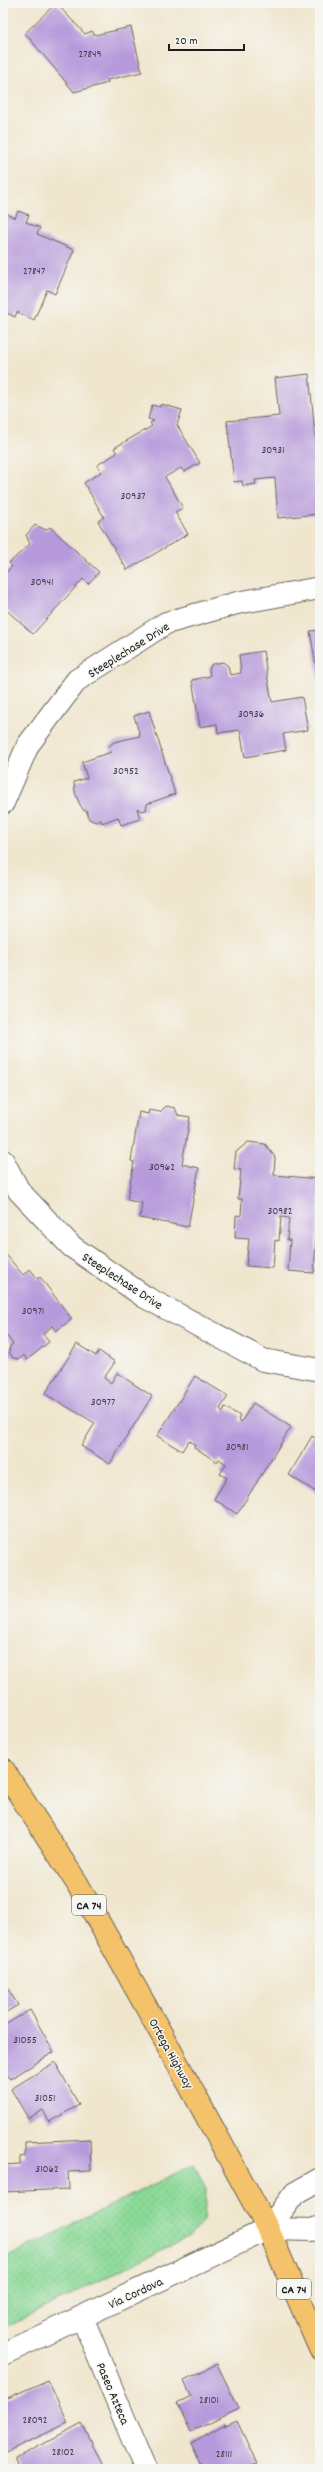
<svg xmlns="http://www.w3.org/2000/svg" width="323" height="2472" font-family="Dekko,sans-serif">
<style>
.grass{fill:url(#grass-dots);stroke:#547a5a}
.building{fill:#b79adb}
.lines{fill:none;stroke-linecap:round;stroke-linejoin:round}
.minor-casing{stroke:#66635a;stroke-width:24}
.major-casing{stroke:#66635a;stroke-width:24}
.minor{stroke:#fff;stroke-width:22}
.major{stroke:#f3c26a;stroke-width:22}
.labels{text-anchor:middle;stroke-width:3;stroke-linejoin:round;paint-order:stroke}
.number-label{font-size:11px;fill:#433c4c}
.shield{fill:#f6f6f2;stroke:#5d5d5c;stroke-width:1}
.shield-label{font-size:12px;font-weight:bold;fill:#1c1c1c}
.street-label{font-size:13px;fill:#1c1c1c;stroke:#f6f6f2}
</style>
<defs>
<pattern id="grass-dots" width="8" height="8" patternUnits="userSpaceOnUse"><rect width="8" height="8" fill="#8bd997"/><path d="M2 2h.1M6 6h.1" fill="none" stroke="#77ba82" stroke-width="1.8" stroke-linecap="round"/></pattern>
</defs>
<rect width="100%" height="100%" fill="#f6f6f2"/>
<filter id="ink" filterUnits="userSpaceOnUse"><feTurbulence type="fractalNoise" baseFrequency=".025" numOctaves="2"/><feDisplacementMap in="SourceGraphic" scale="8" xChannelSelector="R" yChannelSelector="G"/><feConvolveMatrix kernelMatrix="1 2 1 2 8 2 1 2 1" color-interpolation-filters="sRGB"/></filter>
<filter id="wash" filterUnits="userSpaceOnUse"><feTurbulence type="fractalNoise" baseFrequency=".012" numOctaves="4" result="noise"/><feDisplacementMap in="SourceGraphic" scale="16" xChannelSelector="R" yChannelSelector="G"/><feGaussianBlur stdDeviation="0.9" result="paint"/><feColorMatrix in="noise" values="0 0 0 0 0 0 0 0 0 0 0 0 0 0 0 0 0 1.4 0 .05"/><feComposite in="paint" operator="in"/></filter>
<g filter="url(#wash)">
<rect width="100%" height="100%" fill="#f0e6ce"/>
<path class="grass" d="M194 2164 206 2189 204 2221 190 2236 3 2328V2259Z"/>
<g id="blocks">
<g class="building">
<path d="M56 3 85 34 92 31 95 35 131 27 142 72 107 80 108 83 74 92 25 33Z"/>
<path d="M18 211 29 215 26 222 40 228 37 234 74 250 55 294 47 290 34 320 17 312 15 317 3 311V212L15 218Z"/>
<path d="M309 374 320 482V514L278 518 275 478 255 480 256 484 243 486 242 481 234 482 227 421 279 416 275 378Z"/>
<path d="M161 404 182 410 177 425 200 463 184 472 181 468 165 477 183 508 175 512 188 534 127 570 98 521 104 517 84 483 101 472 97 465 117 453 114 448 152 426 150 423 154 421 148 419 152 405 160 407Z"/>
<path d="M35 525 46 530 50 527 99 572 88 584 83 579 33 634 3 607V576L12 566 9 563 30 544 26 535Z"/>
<path d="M320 630V684H319L310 631Z"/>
<path d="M263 651 272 702 302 697 308 730 283 734 286 750 245 757 240 730 218 733 217 724 200 727 192 680 210 676 209 669 212 664 223 662 228 666 230 675 241 673 239 655Z"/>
<path d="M149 711 175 794 147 804 146 810 141 811 137 808 140 819 121 825 118 817 102 823 101 820 96 822 89 819 86 810 84 811 79 803 75 792 74 782 87 778 82 762 111 752 109 746 114 742 140 736 134 716Z"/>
<path d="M166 1106 175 1108 178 1115 190 1117 182 1164 199 1168 188 1227 140 1218 142 1203 127 1200 134 1162 131 1161 139 1112 148 1114 149 1110 160 1112Z"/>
<path d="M248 1142 265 1144 275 1157 274 1175 320 1179 314 1273 288 1271 290 1240H287L289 1218 281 1217 279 1241 275 1240 273 1268 246 1266 249 1239 235 1238 236 1215 241 1216 242 1199H238L241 1170 234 1169 236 1152Z"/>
<path d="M3 1251 23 1275 30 1269 38 1279 40 1277 72 1319 56 1331 52 1326 43 1334 49 1342 27 1360 24 1355 20 1359 13 1358 9 1352 10 1346 13 1344 3 1331Z"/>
<path d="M77 1344 96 1356 99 1351 115 1362 104 1378 111 1383 117 1373 152 1396 110 1464 81 1446 95 1423 45 1394Z"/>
<path d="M195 1376 228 1396 220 1409 223 1412 225 1407 240 1416 238 1420 241 1422 253 1403 291 1427 237 1514 214 1499 227 1478 220 1474 226 1464 219 1459 217 1462 194 1447 195 1445 189 1440 182 1451 157 1436Z"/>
<path d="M312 1436 320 1441V1500L317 1498 319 1494 289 1475Z"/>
<path d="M3 1981 18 2005 3 2014Z"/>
<path d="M30 2010 54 2052 10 2079 3 2067V2026Z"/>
<path d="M55 2062 79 2105 49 2122 43 2110 28 2118 11 2089Z"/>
<path d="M90 2139 91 2171 68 2172 69 2189 3 2192V2165L20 2164V2157L25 2156V2142Z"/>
<path d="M217 2364 239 2409 191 2432 177 2403 191 2396 184 2380Z"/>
<path d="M48 2380 68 2423 4 2453 3 2400Z"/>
<path d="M237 2421 257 2464 246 2469H203L191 2443 225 2424 226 2426Z"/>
<path d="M82 2423 104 2468 21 2469 16 2458Z"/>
</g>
</g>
</g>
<g filter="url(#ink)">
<use href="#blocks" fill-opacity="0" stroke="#66635a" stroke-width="1"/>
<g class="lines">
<g class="minor-casing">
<g id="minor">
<path d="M3 803 28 745 77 680 166 623 237 603 320 588"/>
<path d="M3 1161 19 1191 71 1246 145 1297 263 1360 320 1370"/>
<path d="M268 2229 312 2230 320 2227"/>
<path d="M82 2317 145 2469"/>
<path d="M3 2354 268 2229 295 2193 320 2179"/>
</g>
</g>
<g class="major-casing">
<path id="major" d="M3 1769 77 1883 168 2046 268 2229 320 2349"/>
</g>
<use href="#minor" class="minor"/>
<use href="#major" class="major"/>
</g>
</g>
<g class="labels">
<g class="number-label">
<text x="90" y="57">27849</text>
<text x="34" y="274">27847</text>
<text x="273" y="453">30931</text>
<text x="133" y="499">30937</text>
<text x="42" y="585">30941</text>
<text x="251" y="717">30936</text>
<text x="126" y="774">30952</text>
<text x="162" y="1170">30962</text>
<text x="280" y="1214">30982</text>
<text x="33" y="1314">30971</text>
<text x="103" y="1405">30977</text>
<text x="237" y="1450">30981</text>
<text x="25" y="2043">31055</text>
<text x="45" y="2101">31051</text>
<text x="47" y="2172">31062</text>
<text x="209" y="2403">28101</text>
<text x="35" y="2423">28092</text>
<text x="63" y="2455">28102</text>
<text x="224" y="2457">28111</text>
</g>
<g class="shield">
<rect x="72" y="1895" width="34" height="20" rx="3"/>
<rect x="277" y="2279" width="34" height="20" rx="3"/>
</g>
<g class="shield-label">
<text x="89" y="1909">CA 74</text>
<text x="294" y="2293">CA 74</text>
</g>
<g class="street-label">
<text transform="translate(128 649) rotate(-32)" y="5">Steeplechase Drive</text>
<text transform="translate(123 1280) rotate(33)" y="5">Steeplechase Drive</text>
<text transform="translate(172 2053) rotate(61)" y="5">Ortega Highway</text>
<text transform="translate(135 2292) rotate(-25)" y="5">Via Cordova</text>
<text transform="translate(114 2393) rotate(67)" y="5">Paseo Azteca</text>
</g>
</g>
<rect width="323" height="2472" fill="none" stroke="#f6f6f2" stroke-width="16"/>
<path d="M169 44v6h75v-6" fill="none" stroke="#1c1c1c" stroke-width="2"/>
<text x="175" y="44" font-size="12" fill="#1c1c1c" stroke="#f6f6f2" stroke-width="3" paint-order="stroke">20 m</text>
</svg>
